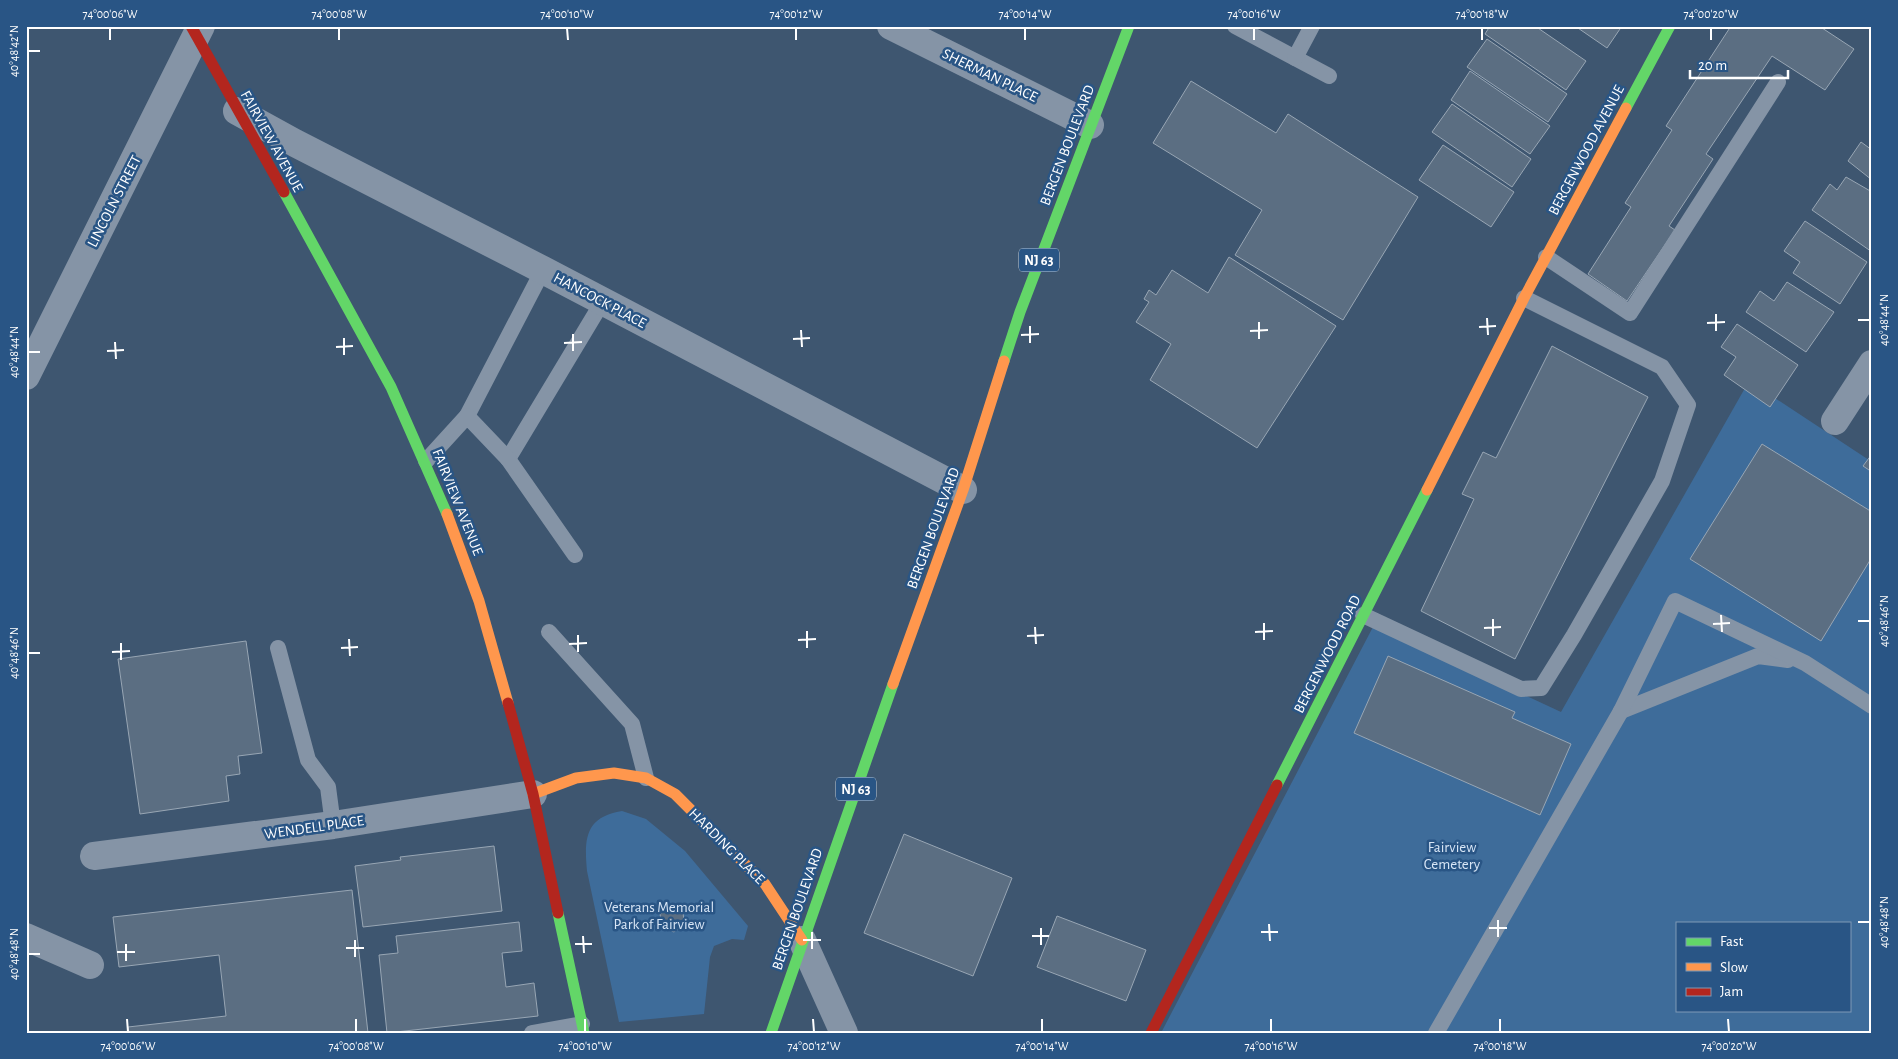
<svg xmlns="http://www.w3.org/2000/svg" width="1898" height="1059" font-family="'Alegreya Sans',sans-serif">
<style>
.green{fill:#3e6c9a;fill-rule:evenodd}
.building{fill:#5b6e82;stroke:#98a6b4}
.lines{fill:none;stroke-linecap:round;stroke-linejoin:round}
.lane{stroke:#8594a6;stroke-width:16}
.street{stroke:#8594a6;stroke-width:28}
.fast{stroke:#63d668;stroke-width:11}
.slow{stroke:#ff974d;stroke-width:11}
.jam{stroke:#b3261e;stroke-width:11}
.ticks{fill:none;stroke:#fff;stroke-width:2}
.labels{text-anchor:middle;stroke-width:5;stroke-linejoin:round;paint-order:stroke}
.shield{fill:#295585;stroke:#bfccda;stroke-width:1}
.shield-label{font-size:14px;font-weight:bold;fill:#fff}
.street-label{font-size:15px;fill:#fff;stroke:#295585}
.park-label{font-size:15px;fill:#d8e6f6;stroke:#295585}
.neatline{fill:none;stroke:#fff;stroke-width:2}
.ticks-label{font-size:12px;text-anchor:middle;fill:#fff}
</style>
<rect width="100%" height="100%" fill="#3e5670"/>
<g class="green">
<path d="M1749 381 1872 462V1033H1161L1374 625 1561 712ZM1677 923H1849V1010H1677Z"/>
<path d="M622 811 646 819 685 851 748 926 744 940 732 939 714 946 710 957 704 1014 619 1022 587 871C584 839 585 817 622 811Z"/>
</g>
<g class="building">
<path d="M1490 26H1535L1586 61 1566 90 1485 34Z"/>
<path d="M1575 26H1622L1607 48Z"/>
<path d="M1731 26H1819L1854 49 1825 90 1772 56 1706 154 1713 159 1669 226 1675 230 1627 301 1588 274 1631 207 1625 203 1672 130 1666 126Z"/>
<path d="M1487 39 1567 94 1548 122 1467 67Z"/>
<path d="M1470 71 1550 126 1530 154 1451 100Z"/>
<path d="M1191 81 1276 133 1288 114 1418 197 1343 320 1235 255 1262 210 1153 143Z"/>
<path d="M1452 104 1531 159 1512 187 1432 132Z"/>
<path d="M1861 142 1872 150V180L1848 161Z"/>
<path d="M1443 145 1514 192 1491 227 1419 180Z"/>
<path d="M1846 177 1872 192V252L1812 210 1830 184 1837 190Z"/>
<path d="M1805 221 1867 262 1840 304 1793 273 1800 262 1784 251Z"/>
<path d="M1229 257 1336 326 1257 448 1150 380 1171 344 1136 322 1149 302 1144 299 1149 290 1156 295 1172 270 1208 293Z"/>
<path d="M1787 282 1834 312 1806 352 1746 312 1760 291 1774 301Z"/>
<path d="M1737 324 1798 365 1770 407 1724 375 1736 357 1721 347Z"/>
<path d="M1552 346 1648 397 1515 659 1421 611 1474 499 1462 494 1483 452 1496 458Z"/>
<path d="M1762 444 1872 512V557L1821 641 1690 559Z"/>
<path d="M1872 454V472L1863 466Z"/>
<path d="M246 641 262 753 238 756 240 774 226 776 229 801 140 814 118 659Z"/>
<path d="M1388 656 1515 712 1512 718 1571 744 1540 815 1354 733Z"/>
<path d="M904 834 1012 878 973 976 864 933Z"/>
<path d="M494 846 502 911 363 927 355 866 401 860 400 857Z"/>
<path d="M352 890 368 1033H129L128 1027 226 1016 219 955 119 967 113 917Z"/>
<path d="M670 906 683 911 684 924 674 932 662 926 660 914Z"/>
<path d="M1057 916 1146 950 1126 1001 1037 967Z"/>
<path d="M519 922 522 951 502 953 506 987 534 983 538 1016 387 1033 379 955 398 953 396 936Z"/>
</g>
<g class="lines">
<g class="lane">
<path d="M1235 26 1329 76"/>
<path d="M1295 58 1312 26"/>
<path d="M1546 257 1630 313 1778 82"/>
<path d="M467 416 543 270"/>
<path d="M508 459 603 301"/>
<path d="M426 461 467 416 508 459 575 555"/>
<path d="M1363 615 1521 689 1541 688 1574 635 1662 481 1688 405 1662 367 1524 298"/>
<path d="M549 632 632 724 646 778"/>
<path d="M278 648 308 760 328 787 333 825"/>
<path d="M1621 711 1758 656 1788 660"/>
<path d="M532 1033 582 1024"/>
<path d="M1436 1033 1621 711 1675 601 1805 663 1872 706"/>
</g>
<g class="street">
<path d="M891 26 1090 125"/>
<path d="M237 111 295 143 543 270 963 490"/>
<path d="M26 376 201 26"/>
<path d="M1835 421 1872 364"/>
<path d="M94 856 333 825 533 794"/>
<path d="M26 937 90 965"/>
<path d="M802 940 844 1033"/>
</g>
<g class="fast">
<path d="M1626 108 1670 26"/>
<path d="M284 192 391 387 447 514"/>
<path d="M1004 361 1020 312 1129 26"/>
<path d="M1277 785 1427 490"/>
<path d="M558 913 584 1033"/>
<path d="M771 1033 893 684"/>
</g>
<g class="slow">
<path d="M1427 490 1524 298 1626 108"/>
<path d="M447 514 479 601 508 703"/>
<path d="M893 684 963 490 1004 361"/>
<path d="M533 794 576 778 614 773 646 778 675 794 765 884 802 940"/>
</g>
<g class="jam">
<path d="M191 26 284 192"/>
<path d="M508 703 533 794 558 913"/>
<path d="M1151 1033 1277 785"/>
</g>
</g>
<path class="ticks" d="M110 28V40M339 28V40M567 28 568 40M796 28V40M1025 28V40M1254 28V40M1482 28V40M1711 28V40M28 51H40M1716 314V331M1487 318 1488 335M1858 320H1870M1259 322V339M1707 323 1725 322M1030 326V343M1479 327 1496 326M801 330 802 347M1250 331 1268 330M573 334V351M1021 335 1039 334M344 338V355M793 339 810 338M115 342 116 359M564 343 582 342M336 347 353 346M107 351 124 350M28 352H40M1721 615 1722 632M1493 619V636M1858 621H1870M1264 623V640M1713 624 1730 623M1035 627 1036 644M1484 628 1501 627M807 631V648M1255 632 1273 631M578 635V652M1027 636 1044 635M349 639 350 656M798 640 816 639M121 643V660M569 644 587 643M341 648 358 647M112 652 130 651M28 653H40M1498 920V937M1858 922H1870M1269 924 1270 941M1041 928V945M1489 928H1507M812 932V949M1261 932H1278M583 936 584 953M1032 936H1049M355 940V957M803 940H821M126 944V961M575 944H592M346 948H364M117 952H135M28 954H40M127 1019 128 1032M356 1019V1032M585 1019V1032M813 1019 814 1032M1042 1019V1032M1271 1019V1032M1500 1019V1032M1728 1019 1729 1032"/>
<g class="labels">
<g class="shield">
<rect x="1019" y="248.5" width="40" height="23" rx="4"/>
<rect x="836" y="777.5" width="40" height="23" rx="4"/>
</g>
<g class="shield-label">
<text x="1039" y="265">NJ 63</text>
<text x="856" y="794">NJ 63</text>
</g>
<g class="street-label">
<text transform="translate(990 75) rotate(26)" y="5">SHERMAN PLACE</text>
<text transform="translate(272 141) rotate(61)" y="5">FAIRVIEW AVENUE</text>
<text transform="translate(1067 145) rotate(-69)" y="5">BERGEN BOULEVARD</text>
<text transform="translate(1586 150) rotate(-62)" y="5">BERGENWOOD AVENUE</text>
<text transform="translate(114 201) rotate(-63)" y="5">LINCOLN STREET</text>
<text transform="translate(600 300) rotate(28)" y="5">HANCOCK PLACE</text>
<text transform="translate(458 502) rotate(68)" y="5">FAIRVIEW AVENUE</text>
<text transform="translate(933 528) rotate(-70)" y="5">BERGEN BOULEVARD</text>
<text transform="translate(1327 654) rotate(-63)" y="5">BERGENWOOD ROAD</text>
<text transform="translate(314 827) rotate(-8)" y="5">WENDELL PLACE</text>
<text transform="translate(727 846) rotate(45)" y="5">HARDING PLACE</text>
<text transform="translate(797 909) rotate(-71)" y="5">BERGEN BOULEVARD</text>
</g>
<g class="park-label">
<text x="1452" y="852">Fairview<tspan x="1452" dy="17">Cemetery</tspan></text>
<text x="659" y="912">Veterans Memorial<tspan x="659" dy="17">Park of Fairview</tspan></text>
</g>
</g>
<rect width="1898" height="1059" fill="none" stroke="#295585" stroke-width="55"/>
<rect x="1676" y="922" width="175" height="90" fill="#295585" stroke="#7f99b6"/>
<rect x="1686" y="938" width="25" height="8" fill="#63d668" stroke="#7f99b6"/>
<text x="1720" y="946" font-size="15" fill="#ffffff">Fast</text>
<rect x="1686" y="963" width="25" height="8" fill="#ff974d" stroke="#7f99b6"/>
<text x="1720" y="972" font-size="15" fill="#ffffff">Slow</text>
<rect x="1686" y="988" width="25" height="8" fill="#b3261e" stroke="#7f99b6"/>
<text x="1720" y="996" font-size="15" fill="#ffffff">Jam</text>
<path d="M1690 70v8h98v-8" fill="none" stroke="#ffffff" stroke-width="2.5"/>
<text x="1698" y="70" font-size="15" fill="#ffffff" stroke="#295585" stroke-width="4" paint-order="stroke">20 m</text>
<rect x="28" y="28" width="1842" height="1004" class="neatline"/>
<g class="ticks-label">
<text x="110" y="18">74°00'06"W</text>
<text x="339" y="18">74°00'08"W</text>
<text x="567" y="18">74°00'10"W</text>
<text x="796" y="18">74°00'12"W</text>
<text x="1025" y="18">74°00'14"W</text>
<text x="1254" y="18">74°00'16"W</text>
<text x="1482" y="18">74°00'18"W</text>
<text x="1711" y="18">74°00'20"W</text>
<text transform="translate(14 51) rotate(-90)" y="4">40°48'42"N</text>
<text transform="translate(1884 320) rotate(-90)" y="4">40°48'44"N</text>
<text transform="translate(14 352) rotate(-90)" y="4">40°48'44"N</text>
<text transform="translate(1884 621) rotate(-90)" y="4">40°48'46"N</text>
<text transform="translate(14 653) rotate(-90)" y="4">40°48'46"N</text>
<text transform="translate(1884 922) rotate(-90)" y="4">40°48'48"N</text>
<text transform="translate(14 954) rotate(-90)" y="4">40°48'48"N</text>
<text x="128" y="1050">74°00'06"W</text>
<text x="356" y="1050">74°00'08"W</text>
<text x="585" y="1050">74°00'10"W</text>
<text x="814" y="1050">74°00'12"W</text>
<text x="1042" y="1050">74°00'14"W</text>
<text x="1271" y="1050">74°00'16"W</text>
<text x="1500" y="1050">74°00'18"W</text>
<text x="1729" y="1050">74°00'20"W</text>
</g>
</svg>
